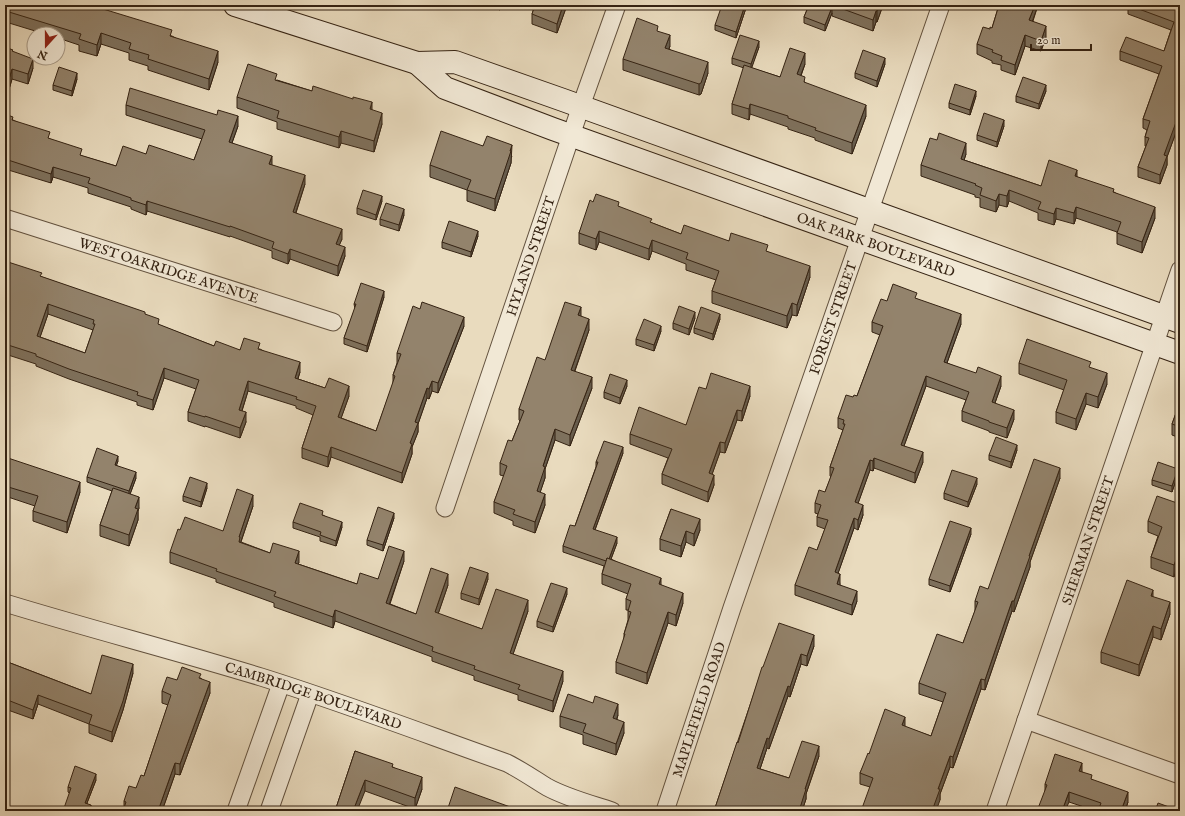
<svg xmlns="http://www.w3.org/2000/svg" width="1185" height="816" font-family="'IM FELL English',serif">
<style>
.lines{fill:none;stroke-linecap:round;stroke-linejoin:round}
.street-casing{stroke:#62513e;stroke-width:19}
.secondary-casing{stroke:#352313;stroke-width:24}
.street{stroke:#f1e8d5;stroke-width:17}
.secondary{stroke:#f1e8d5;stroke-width:22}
.wall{fill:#7e715d;stroke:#352313;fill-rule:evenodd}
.shaded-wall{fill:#675c4c;stroke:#352313}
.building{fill:#93836c;stroke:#352313;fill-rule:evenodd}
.labels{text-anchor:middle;stroke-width:3;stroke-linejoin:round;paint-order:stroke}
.street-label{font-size:14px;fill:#352313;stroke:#f1e8d5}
</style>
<rect width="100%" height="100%" fill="#e9dbbe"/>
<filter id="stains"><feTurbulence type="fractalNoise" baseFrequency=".005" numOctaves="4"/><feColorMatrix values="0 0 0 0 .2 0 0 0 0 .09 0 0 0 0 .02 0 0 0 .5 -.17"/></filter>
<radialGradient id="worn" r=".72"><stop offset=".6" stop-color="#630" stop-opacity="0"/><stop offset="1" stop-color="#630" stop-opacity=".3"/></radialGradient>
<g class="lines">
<g class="street-casing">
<g id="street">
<path id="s1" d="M5 218 333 322"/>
<path id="s2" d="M445 508 581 106 617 5"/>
<path id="s3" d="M5 603C90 629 176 651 261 677 344 703 425 734 507 763 521 770 534 779 547 787 567 798 591 804 612 811"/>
<path d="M1026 720 1180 775"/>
<path d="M236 811 281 684"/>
<path d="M269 811 310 694"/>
<path id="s4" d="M665 811 732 608 941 5"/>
<path id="s5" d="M995 811 1180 270"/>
</g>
</g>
<g class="secondary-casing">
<g id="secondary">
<path d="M235 5 417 63 455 62 563 100 1180 322"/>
<path id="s6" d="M417 63 445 88 553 129 1180 353"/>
</g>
</g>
<use href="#street" class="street"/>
<use href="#secondary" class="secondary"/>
</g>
<g class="wall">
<path d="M5 5 172 36 218 62 209 90 148 70V66L129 60V53L101 44 97 56 79 51V45L58 38V34H45L9 23V21L5 20Z"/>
<path d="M485 5H502L500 10Z"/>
<path d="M535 5H567L557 33 532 24V14Z"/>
<path d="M747 5 736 38 715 30V25Z"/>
<path d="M809 5H883L877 22H876L873 31 832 16V13L825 31 804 23V17Z"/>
<path d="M999 5H1038L1033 21 1046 37 1041 51 1025 46 1015 75 1001 70V65L992 63V61L977 54V44L992 28Z"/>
<path d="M1128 5H1180L1179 124 1167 157V165L1160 184 1138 177V167L1146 146H1145V137L1147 130 1143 128V119L1159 74 1120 60V51H1164L1171 30 1128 14Z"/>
<path d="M670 46 669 49 708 73 701 94 699 95 623 70V59Z"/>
<path d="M759 47 751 68 780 77 805 64 801 76 805 83 866 116 852 154 815 140V138L788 129V127L750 114 749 120 732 114V104L744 68 732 64V58Z"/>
<path d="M13 52 33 68 28 84 12 79 5 103Z"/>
<path d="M885 64 877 87 855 78V73Z"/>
<path d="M77 79 72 96 53 90V85Z"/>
<path d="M277 80 372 110 382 124 374 152 341 143 339 148 277 129V122L237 108V97Z"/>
<path d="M1046 91 1039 109 1016 102V96Z"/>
<path d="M976 96 970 115 949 108V103Z"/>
<path d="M126 105 238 126 232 143 305 184 296 213 342 239 339 245 345 256 338 276 290 259 288 264 272 258V251L230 236V237L147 211 146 215 131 209V207L88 193V188L53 177 51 183 5 169V114L13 120 50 139 82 156 116 166 146 154 194 160 202 139 126 115Z"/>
<path d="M1004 126 997 147 977 140V135Z"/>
<path d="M937 140 966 154 964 160 1041 186 1077 177 1114 192 1155 218 1142 253 1117 244V232L1076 218 1074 224 1056 219 1054 225 1038 220V213L1009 201 1007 207 999 205 996 212 980 207V198L975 197V195L921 176V165Z"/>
<path d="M483 146 512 156 511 158V163L495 211 467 201V190L430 177V165Z"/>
<path d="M382 201 376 220 357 214V208Z"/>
<path d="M593 202 619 207 652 223 681 234 729 241 768 252 810 277 797 316 792 315 787 328 712 303V291L716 280 686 270V264L652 251 649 260 599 242 596 250 579 244V233Z"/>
<path d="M404 215 399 231 380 225V219Z"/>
<path d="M478 236 471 257 442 248V242Z"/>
<path d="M5 261 42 277 145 314 159 325 214 346 240 350 260 349 300 372 298 379 349 396 341 418 376 431 393 384V375L397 363V353L464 326 438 393 432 391 429 399 427 398 418 424V432L412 447V454L402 483 331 457 328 467 302 458V448L313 415 296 408V406L248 391 242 411 246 422 240 438 205 426V427L188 421V412L196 389 164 378 153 410 137 405V402L69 379 36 366V364L5 354ZM48 314 93 330 85 353 40 337Z"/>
<path d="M384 297 367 352 344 344V338L355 309 354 304Z"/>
<path d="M917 299 961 324 947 363 1001 386 995 403 1014 419 1007 438 989 432V431L962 421V411L966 400 926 386 904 446 923 462 915 483 874 468 873 471 870 470 858 503 863 515 858 530 854 528 838 573 840 585 857 601 852 615 795 595V585L817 550 825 529 817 526V517L818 514 815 513V503L825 492 831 477 830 476V467L843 430 838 428V418L853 397 857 396 880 335 872 332V322L887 301Z"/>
<path d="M581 316 589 330 575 371 592 388 570 446 555 440 545 469V478L540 492 545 505 535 533 513 525V521L494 513V502L504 476 500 475V463L512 441 520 421 519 420V409Z"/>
<path d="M695 318 689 335 673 329V323Z"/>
<path d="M720 319 713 340 694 333V328Z"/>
<path d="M661 331 654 351 636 345V339Z"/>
<path d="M1019 363 1091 368 1107 384 1098 408 1086 404 1076 430 1056 423V412L1064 390 1019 374Z"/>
<path d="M627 386 620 404 604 398V392Z"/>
<path d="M706 389 750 396 742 421 737 420 725 453 720 452 712 474 714 485 708 502 662 484V474L668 458 630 444V434L686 425Z"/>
<path d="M1180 402V438L1172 435V424Z"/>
<path d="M1017 450 1011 468 989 460V455Z"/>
<path d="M623 453 595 530 617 543 611 559 661 585 683 603 676 626 668 623 647 684 616 673V662L624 639V634L628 620V610H626V599L628 594 602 584V574L604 566 563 552V546L575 526 596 467V462Z"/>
<path d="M5 457 80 492 67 533 33 521V511L35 506 5 496Z"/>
<path d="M118 461 116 465 136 478 130 494 139 508 138 511V520L129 546 100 536V525L112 491 87 482V477Z"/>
<path d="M1178 474 1172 492 1152 485V480Z"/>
<path d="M1060 478 1030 562V567L1014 612 1012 611 985 690 981 689 953 768 950 767 940 794V800L870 787 860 784V773L869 754 905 727 931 736 943 702 919 694V683L963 643 975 611V601L988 589Z"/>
<path d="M977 484 968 507 944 499V493Z"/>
<path d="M207 488 201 507 183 501V496Z"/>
<path d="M1180 504 1174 577 1151 568V557L1158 536 1148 532V521Z"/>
<path d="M253 506 241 542 270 553 299 562 298 564 357 584 378 579 404 561 390 604 416 614 448 585 438 614 482 629 528 611 513 654 563 681 553 712 518 700V695L474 680V676L432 661V657L335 621 333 628 274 607V603L216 582V579L170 563V552L223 531Z"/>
<path d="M671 509 700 530 694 546 686 542 681 557 660 550V539Z"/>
<path d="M323 515 342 527 336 546 320 541V537L293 528V522Z"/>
<path d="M394 518 383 551 367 545V540Z"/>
<path d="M971 534 950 592 929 585V579Z"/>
<path d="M488 579 479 605 461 599V593Z"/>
<path d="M567 594 553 632 537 627V621Z"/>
<path d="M1153 597 1170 614 1161 640 1153 637 1139 676 1101 663V652Z"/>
<path d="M814 646 807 666 801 664 790 697 788 696 769 749 767 748 760 769 789 778 819 756 806 794V799L802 811H714L763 667Z"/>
<path d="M5 661 91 694 133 673 123 710 112 742 89 733V724L38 704 33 719 5 709Z"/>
<path d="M201 678 210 693 180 775 175 774 162 811H123L124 808V801L136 788 144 776 168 705 162 703V691L177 680Z"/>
<path d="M618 715 617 719 624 733 616 755 583 744V735L560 727V716Z"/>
<path d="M1180 736V750L1177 749V744Z"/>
<path d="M355 751 393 767 422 789 415 809 365 791 336 808Z"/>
<path d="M1082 772 1092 780 1128 802 1125 811H1096L1069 802 1045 791V784Z"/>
<path d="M96 780 87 803 91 810 68 792V787Z"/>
</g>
<g class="shaded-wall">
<path d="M500 5H502L500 10Z"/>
<path d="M563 5H567L557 33V24Z"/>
<path d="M745 5H747L736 38V32Z"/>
<path d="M879 5H883L877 22V11Z"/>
<path d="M1035 5H1038L1029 31V20Z"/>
<path d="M832 7V13L825 31V25Z"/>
<path d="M876 11V22L873 31V20Z"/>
<path d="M1046 26V37L1041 51V41Z"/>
<path d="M101 33V44L97 56V45Z"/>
<path d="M670 35V46L665 59V48Z"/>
<path d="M1025 35V46L1015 75V65Z"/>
<path d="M759 41V47L751 70V64Z"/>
<path d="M218 51V62L209 90V79Z"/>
<path d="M805 53V64L797 85V74Z"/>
<path d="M885 58V64L877 87V81Z"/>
<path d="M33 59V68L28 84V74Z"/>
<path d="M708 62V73L701 94 699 95V84Z"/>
<path d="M12 69V79L5 103V93Z"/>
<path d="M77 73V79L72 96V91Z"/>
<path d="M1046 85V91L1039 109V104Z"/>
<path d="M976 91V96L970 115V110Z"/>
<path d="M372 102V113L370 109Z"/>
<path d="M750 104V114L749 120V109Z"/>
<path d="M1180 104V114L1179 117V124L1167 157V165L1160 184V175L1164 155Z"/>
<path d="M866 105V116L852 154V143Z"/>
<path d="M382 113V124L374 152V141Z"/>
<path d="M238 116V126L229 151V142Z"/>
<path d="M1004 120V126L997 147V142Z"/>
<path d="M341 131V143L339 148V137Z"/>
<path d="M966 143V154L961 170V159Z"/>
<path d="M512 145 511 163 495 211V199Z"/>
<path d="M272 156V166L269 164Z"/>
<path d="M53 167V177L51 183V174Z"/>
<path d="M1077 170V181L1075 176Z"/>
<path d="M305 175V184L293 221V212Z"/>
<path d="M1009 190V201L1007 207V196Z"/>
<path d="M999 194V205L996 212V201Z"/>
<path d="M382 196V201L376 220V215Z"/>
<path d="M147 201V211L146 215V205Z"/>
<path d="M1076 207V218L1074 224V213Z"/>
<path d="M1155 207V218L1142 253V242Z"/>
<path d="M1056 208V219L1054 225V214Z"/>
<path d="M404 209V215L399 231V225Z"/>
<path d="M342 229V239L336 253V244Z"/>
<path d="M478 231V236L471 257V252Z"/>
<path d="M599 231V242L596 250V239Z"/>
<path d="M652 240V251L649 260V249Z"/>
<path d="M345 247V256L338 276V266Z"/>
<path d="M290 249V259L288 264V254Z"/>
<path d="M810 266V277L797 316V305Z"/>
<path d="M384 291V297L367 352V346Z"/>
<path d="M792 303V315L787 328V316Z"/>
<path d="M48 304V314L37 346V336Z"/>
<path d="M581 307V318L578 315Z"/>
<path d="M695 312V318L689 335V329Z"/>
<path d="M720 314V319L713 340V334Z"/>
<path d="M961 314V324L944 371V362Z"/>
<path d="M464 317V326L438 393V383Z"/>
<path d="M589 319V330L571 381V370Z"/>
<path d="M661 326V331L654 351V345Z"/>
<path d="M300 362V372L295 387V378Z"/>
<path d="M164 368V378L153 410V400Z"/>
<path d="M1107 373V384L1098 408V397Z"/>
<path d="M926 376V386L901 454V445Z"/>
<path d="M1001 376V386L992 411V402Z"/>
<path d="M592 377V388L570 446V435Z"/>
<path d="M627 380V386L620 404V398Z"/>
<path d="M248 381V391L239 420V410Z"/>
<path d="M432 381V391L429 399V389Z"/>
<path d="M349 386V396L338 427V417Z"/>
<path d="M750 386V396L742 421V411Z"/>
<path d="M427 388V398L418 424V432L412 447V454L402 483V473L410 443 415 422Z"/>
<path d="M1086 393V404L1076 430V419Z"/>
<path d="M737 410V420L725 453V443Z"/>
<path d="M1014 410V419L1007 438V428Z"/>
<path d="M246 412V422L240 438V428Z"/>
<path d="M555 429V440L545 469V478L537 502V491L543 466Z"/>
<path d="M720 442V452L709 483V473Z"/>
<path d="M1017 445V450L1011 468V462Z"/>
<path d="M331 447V457L328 467V457Z"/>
<path d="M623 447V453L593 535V529Z"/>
<path d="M923 452V462L915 483V473Z"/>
<path d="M118 456V461L115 470V465Z"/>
<path d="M874 458V468L873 471V461Z"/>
<path d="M870 460V470L855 512V502Z"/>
<path d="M1060 468V478L1030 562V567L1014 612V601L1029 556Z"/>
<path d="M1178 469V474L1172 492V486Z"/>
<path d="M136 472V478L129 497V491Z"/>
<path d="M714 475V485L708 502V492Z"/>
<path d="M977 478V484L968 507V502Z"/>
<path d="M80 482V492L67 533V522Z"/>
<path d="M207 483V488L201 507V502Z"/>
<path d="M545 494V505L535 533V522Z"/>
<path d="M253 495V506L240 544 239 552V537Z"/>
<path d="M139 497V508L138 511V520L129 546V535L135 508Z"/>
<path d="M863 505V515L858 530V520Z"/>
<path d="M394 513V518L383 551V545Z"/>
<path d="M854 518V528L835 582V572Z"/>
<path d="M700 519V530L694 546V534Z"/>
<path d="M342 522V527L336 546V541Z"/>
<path d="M971 528V534L950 592V586Z"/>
<path d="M686 531V542L681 557V546Z"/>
<path d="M1180 536V547L1177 544Z"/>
<path d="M617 537V543L608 567V562Z"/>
<path d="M1180 549V560L1174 577V565Z"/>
<path d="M299 551V562L295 574V563Z"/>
<path d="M404 551V561L386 614V603Z"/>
<path d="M488 573V579L479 605V599Z"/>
<path d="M448 574V585L435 623V612Z"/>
<path d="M840 574V584L837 593V584Z"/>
<path d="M661 578V588L659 584Z"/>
<path d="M567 588V594L553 632V627Z"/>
<path d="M1153 590V601L1151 596Z"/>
<path d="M857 591V601L852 615V605Z"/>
<path d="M683 593V603L676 626V615Z"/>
<path d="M528 600V611L510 663V653Z"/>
<path d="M1012 601V611L985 690V680Z"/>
<path d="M1170 602V614L1161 640V629Z"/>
<path d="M335 610V621L333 628V617Z"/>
<path d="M668 612V623L647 684V673Z"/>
<path d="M1153 626V637L1139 676V665Z"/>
<path d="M814 635V646L807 666V656Z"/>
<path d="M801 654V664L790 697V687Z"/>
<path d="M133 664V673L123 710 112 742V732Z"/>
<path d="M563 671V681L553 712V701Z"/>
<path d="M981 679V689L953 768V757Z"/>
<path d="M210 682V693L180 775V764Z"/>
<path d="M788 686V696L769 749V739Z"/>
<path d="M38 695V704L33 719V710Z"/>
<path d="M618 704V715L613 729V718Z"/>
<path d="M905 717V727L902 725Z"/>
<path d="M624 722V733L616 755V744Z"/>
<path d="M767 738V748L757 778V768Z"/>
<path d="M819 746V756L806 794V799L802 811H799L805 789Z"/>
<path d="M950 756V767L940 794V800L936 811H932L938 789Z"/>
<path d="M175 763V774L162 811H158Z"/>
<path d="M1082 763V773L1079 771Z"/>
<path d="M96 774V780L85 808V803Z"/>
<path d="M422 777V789L415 809V798Z"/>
<path d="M365 780V791L357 811H353Z"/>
<path d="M1069 792V802L1065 811H1062Z"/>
<path d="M1128 792V802L1125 811H1121Z"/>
<path d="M91 805V810L90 811H88Z"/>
</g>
<g class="building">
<path d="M5 5H90L172 30 170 36 218 51 209 79 148 59 149 55 129 49 131 43 101 33 97 45 79 39 81 34 9 12 10 10 5 9Z"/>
<path d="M535 5H563L557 24 532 14Z"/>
<path d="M722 5H745L736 32 715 25Z"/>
<path d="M809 5H832V7L825 25 804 17Z"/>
<path d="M832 5H879L877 11H876L873 20Z"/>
<path d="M999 5H1035L1029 20 1046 26 1041 41 1025 35 1015 65 1001 60 1002 56 992 52 993 50 977 44 983 27 990 29V27L992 28Z"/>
<path d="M1128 5H1180V104L1177 114H1179L1164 155 1167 156 1160 175 1138 167 1149 138 1145 137 1150 121 1143 119 1162 66 1120 51 1126 37 1164 51 1174 22Z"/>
<path d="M637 18 658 26 657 31 670 35 665 48 708 62 701 83 699 84 623 59Z"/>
<path d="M740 35 759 41 751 64 732 58Z"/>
<path d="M5 47 13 50 12 51 33 59 28 74 12 69 5 93Z"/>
<path d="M790 48 805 53 797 74 805 77 804 82 866 105 852 143 815 130 816 128 788 118V116L750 104 749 109 732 104 744 65 780 77Z"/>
<path d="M863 50 885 58 877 81 855 73Z"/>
<path d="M248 64 277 74 275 80 312 91 313 86 353 99V97L372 102 370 109 382 113 374 141 341 131 339 137 277 118 279 111 237 97Z"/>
<path d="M59 67 77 73 72 91 53 85Z"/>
<path d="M1023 77 1046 85 1039 104 1016 96Z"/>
<path d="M955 84 976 91 970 110 949 103Z"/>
<path d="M130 88 217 115 218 110 238 116 229 142 272 156 269 164 305 175 293 212 342 229 336 244 345 247 338 266 290 249 288 254 272 248 274 242 230 226V227L147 201 146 205 131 200V198L88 183 90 178 53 167 51 174 5 159V114L13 117 12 120 50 132 48 138 82 149 80 155 116 166 123 146 146 154 149 145 194 160 205 130 126 105Z"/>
<path d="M984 113 1004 120 997 142 977 135Z"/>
<path d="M441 131 483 146 487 136 512 145 510 151H511L495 199 467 190 471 180 430 165Z"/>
<path d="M939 133 966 143 961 159 1041 186 1049 160 1077 170 1075 176 1114 189 1113 192 1155 207 1142 242 1117 233 1121 222 1076 207 1074 213 1056 208 1054 214 1038 209 1041 202 1009 190 1007 196 999 194 996 201 980 195 982 188 975 185 976 184 921 165 930 138 937 140Z"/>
<path d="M363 190 382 196 376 215 357 208Z"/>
<path d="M596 194 619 202 618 206 652 219 650 222 681 234 684 225 729 241 731 233 768 245 766 251 810 266 797 305 792 303 787 316 712 291 719 271 686 259 688 253 652 240 649 249 599 231 596 239 579 233 590 200 593 202Z"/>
<path d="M386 203 404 209 399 225 380 219Z"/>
<path d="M449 221 478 231 471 252 442 242Z"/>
<path d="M5 261 42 273 40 276 145 312V314L159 319 158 324 214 346 216 341 240 350 244 338 260 343 258 349 300 362 295 378 325 388 329 378 349 386 338 417 376 431 395 376 393 375 401 354 397 353 413 306 420 309 422 302 464 317 438 383 432 381 429 389 427 388 415 422 418 423 410 443 412 444 402 473 331 447 328 457 302 448 316 406 296 399 297 397 248 381 239 410 246 412 240 428 205 416V417L188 412 199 380 164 368 153 400 137 395 138 392 69 369 36 356V354L5 344ZM48 304 94 320 93 324H95L85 353 37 336Z"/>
<path d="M361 283 384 291 367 346 344 338 356 304H354Z"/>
<path d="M893 284 917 293 915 298 961 314 944 362 976 373 978 367 1001 376 992 402 1014 410 1007 428 989 422V421L962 411 969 392 926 376 901 445 923 452 915 473 874 458 873 461 870 460 855 502 863 505 858 520 854 518 835 572 840 574 837 584 857 591 852 605 795 585 809 547 817 550 828 520 817 517 821 505 815 503 819 490 825 492 834 468 830 467 845 424H843L844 420 838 418 846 395 853 397 854 395 857 396 883 326 872 322 881 299 887 301Z"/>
<path d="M565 302 581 307 578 315 589 319 571 370 592 377 570 435 555 429 543 466 545 467 537 491 545 494 535 522 513 514 515 510 494 502 507 466 500 463 508 440 512 441 524 411 519 409 537 357 545 360Z"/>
<path d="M679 306 695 312 689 329 673 323Z"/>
<path d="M701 307 720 314 713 334 694 328Z"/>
<path d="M644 319 661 326 654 345 636 339Z"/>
<path d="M1027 339 1091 362 1089 367 1107 373 1098 397 1086 393 1076 419 1056 412 1067 380 1019 363Z"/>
<path d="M711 373 750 386 742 411 737 410 725 443 720 442 709 473 714 475 708 492 662 474 672 449 630 434 639 407 686 425 699 387 706 389Z"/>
<path d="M610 374 627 380 620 398 604 392Z"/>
<path d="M1180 402V427L1172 424Z"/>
<path d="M996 437 1017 445 1011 462 989 455Z"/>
<path d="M604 441 623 447 593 529 617 537 609 559 607 558 606 561 563 546 570 525 575 526 598 462H596Z"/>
<path d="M97 448 118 456 115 465 136 472 129 491 87 477Z"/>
<path d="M5 457 80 482 67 522 33 511 38 496 5 486Z"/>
<path d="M1034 459 1060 468 1029 556H1030L1014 601H1012L985 680 981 679 953 757 950 756 938 789H940L932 811H861L873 778 860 773 868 753 869 754 885 709 905 717 902 725 931 736 946 693 919 683 937 634 963 643 978 602 975 601 980 586 988 589Z"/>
<path d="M1158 462 1178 469 1172 486 1152 480Z"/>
<path d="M952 470 977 478 968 502 944 493Z"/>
<path d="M190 477 207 483 201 502 183 496Z"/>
<path d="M113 488 139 497 135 508 138 509 129 535 100 525Z"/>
<path d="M237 489 253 495 239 537H240L239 542 270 553 273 543 299 551 295 563 357 584 360 573 378 579 389 546 404 551 386 603 416 614 431 568 448 574 435 612 482 629 496 589 528 600 510 653 563 671 553 701 518 689 520 685 474 669 475 666 432 651 433 647 335 610 333 617 274 596 276 592 216 571 217 569 170 552 178 529 180 530 185 517 223 531Z"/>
<path d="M1157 496 1180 504V536L1177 544 1180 545V549L1174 565 1151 557 1162 527 1148 521Z"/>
<path d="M300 503 323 511 322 515 342 522 336 541 320 535 321 532 293 522Z"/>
<path d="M378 507 394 513 383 545 367 540Z"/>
<path d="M671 509 700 519 694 534 686 531 681 546 660 539Z"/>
<path d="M950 521 971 528 950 586 929 579Z"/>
<path d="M607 558 661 578 659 584 683 593 676 615 668 612 647 673 616 662 625 634H624L631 612 628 611 631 601 626 599 631 584 602 574Z"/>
<path d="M470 567 488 573 479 599 461 593Z"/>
<path d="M1127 580 1153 590 1151 596 1170 602 1161 629 1153 626 1139 665 1101 652Z"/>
<path d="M551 583 567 588 553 627 537 621Z"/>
<path d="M779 623 814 635 807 656 801 654 790 687 788 686 769 739 767 738 757 768 789 778 802 741 819 746 805 789H806L799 811H714L737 742 738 743 762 667H763Z"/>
<path d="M102 655 133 664 123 701 112 732 89 724 92 715 38 695 33 710 5 699V661L91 694Z"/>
<path d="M182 667 201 674 199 678 210 682 180 764 175 763 158 811H123L126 802 124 801 129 786 136 788 141 775 144 776 171 695 162 691 167 677 177 680Z"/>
<path d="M568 694 593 703 595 696 618 704 613 718 624 722 616 744 583 732 586 724 560 716Z"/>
<path d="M1180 736V745L1177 744Z"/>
<path d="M355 751 393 764 392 767 422 777 415 798 365 780 353 811H333L334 808H336Z"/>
<path d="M1055 754 1082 763 1079 771 1092 775 1091 779 1128 792 1121 811H1098L1101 803 1069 792 1062 811H1037L1047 785 1045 784Z"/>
<path d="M75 766 96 774 85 803 91 805 88 811H63L71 788 68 787Z"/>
<path d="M455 787 513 808 511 811H447Z"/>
<path d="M1158 803 1180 811H1155Z"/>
</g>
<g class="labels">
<g class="street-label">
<text dy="5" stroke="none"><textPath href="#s6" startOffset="496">OAK PARK BOULEVARD</textPath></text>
<text dy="5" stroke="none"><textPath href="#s2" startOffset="266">HYLAND STREET</textPath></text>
<text dy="5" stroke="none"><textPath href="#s1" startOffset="172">WEST OAKRIDGE AVENUE</textPath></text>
<text dy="5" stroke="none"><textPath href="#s4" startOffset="521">FOREST STREET</textPath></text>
<text dy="5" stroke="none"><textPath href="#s5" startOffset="286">SHERMAN STREET</textPath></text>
<text dy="5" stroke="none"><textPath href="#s3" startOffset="322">CAMBRIDGE BOULEVARD</textPath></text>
<text dy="5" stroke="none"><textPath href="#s4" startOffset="107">MAPLEFIELD ROAD</textPath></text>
</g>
</g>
<rect width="1185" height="816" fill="none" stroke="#e9dbbe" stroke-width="20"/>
<rect x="6" y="6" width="1173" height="804" fill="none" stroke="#352313" stroke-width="2"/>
<rect x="10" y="10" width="1165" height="796" fill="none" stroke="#352313"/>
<g transform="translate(46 46) rotate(201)"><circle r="19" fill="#f1e8d5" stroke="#a69987"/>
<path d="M0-3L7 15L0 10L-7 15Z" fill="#8f2418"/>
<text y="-6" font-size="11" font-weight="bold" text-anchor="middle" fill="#352313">N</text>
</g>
<path d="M1031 44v6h60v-6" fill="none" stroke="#352313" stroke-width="2"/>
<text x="1037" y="44" font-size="12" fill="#352313" stroke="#f1e8d5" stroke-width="3" paint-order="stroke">20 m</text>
<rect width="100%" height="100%" filter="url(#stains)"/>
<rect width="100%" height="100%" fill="url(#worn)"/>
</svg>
